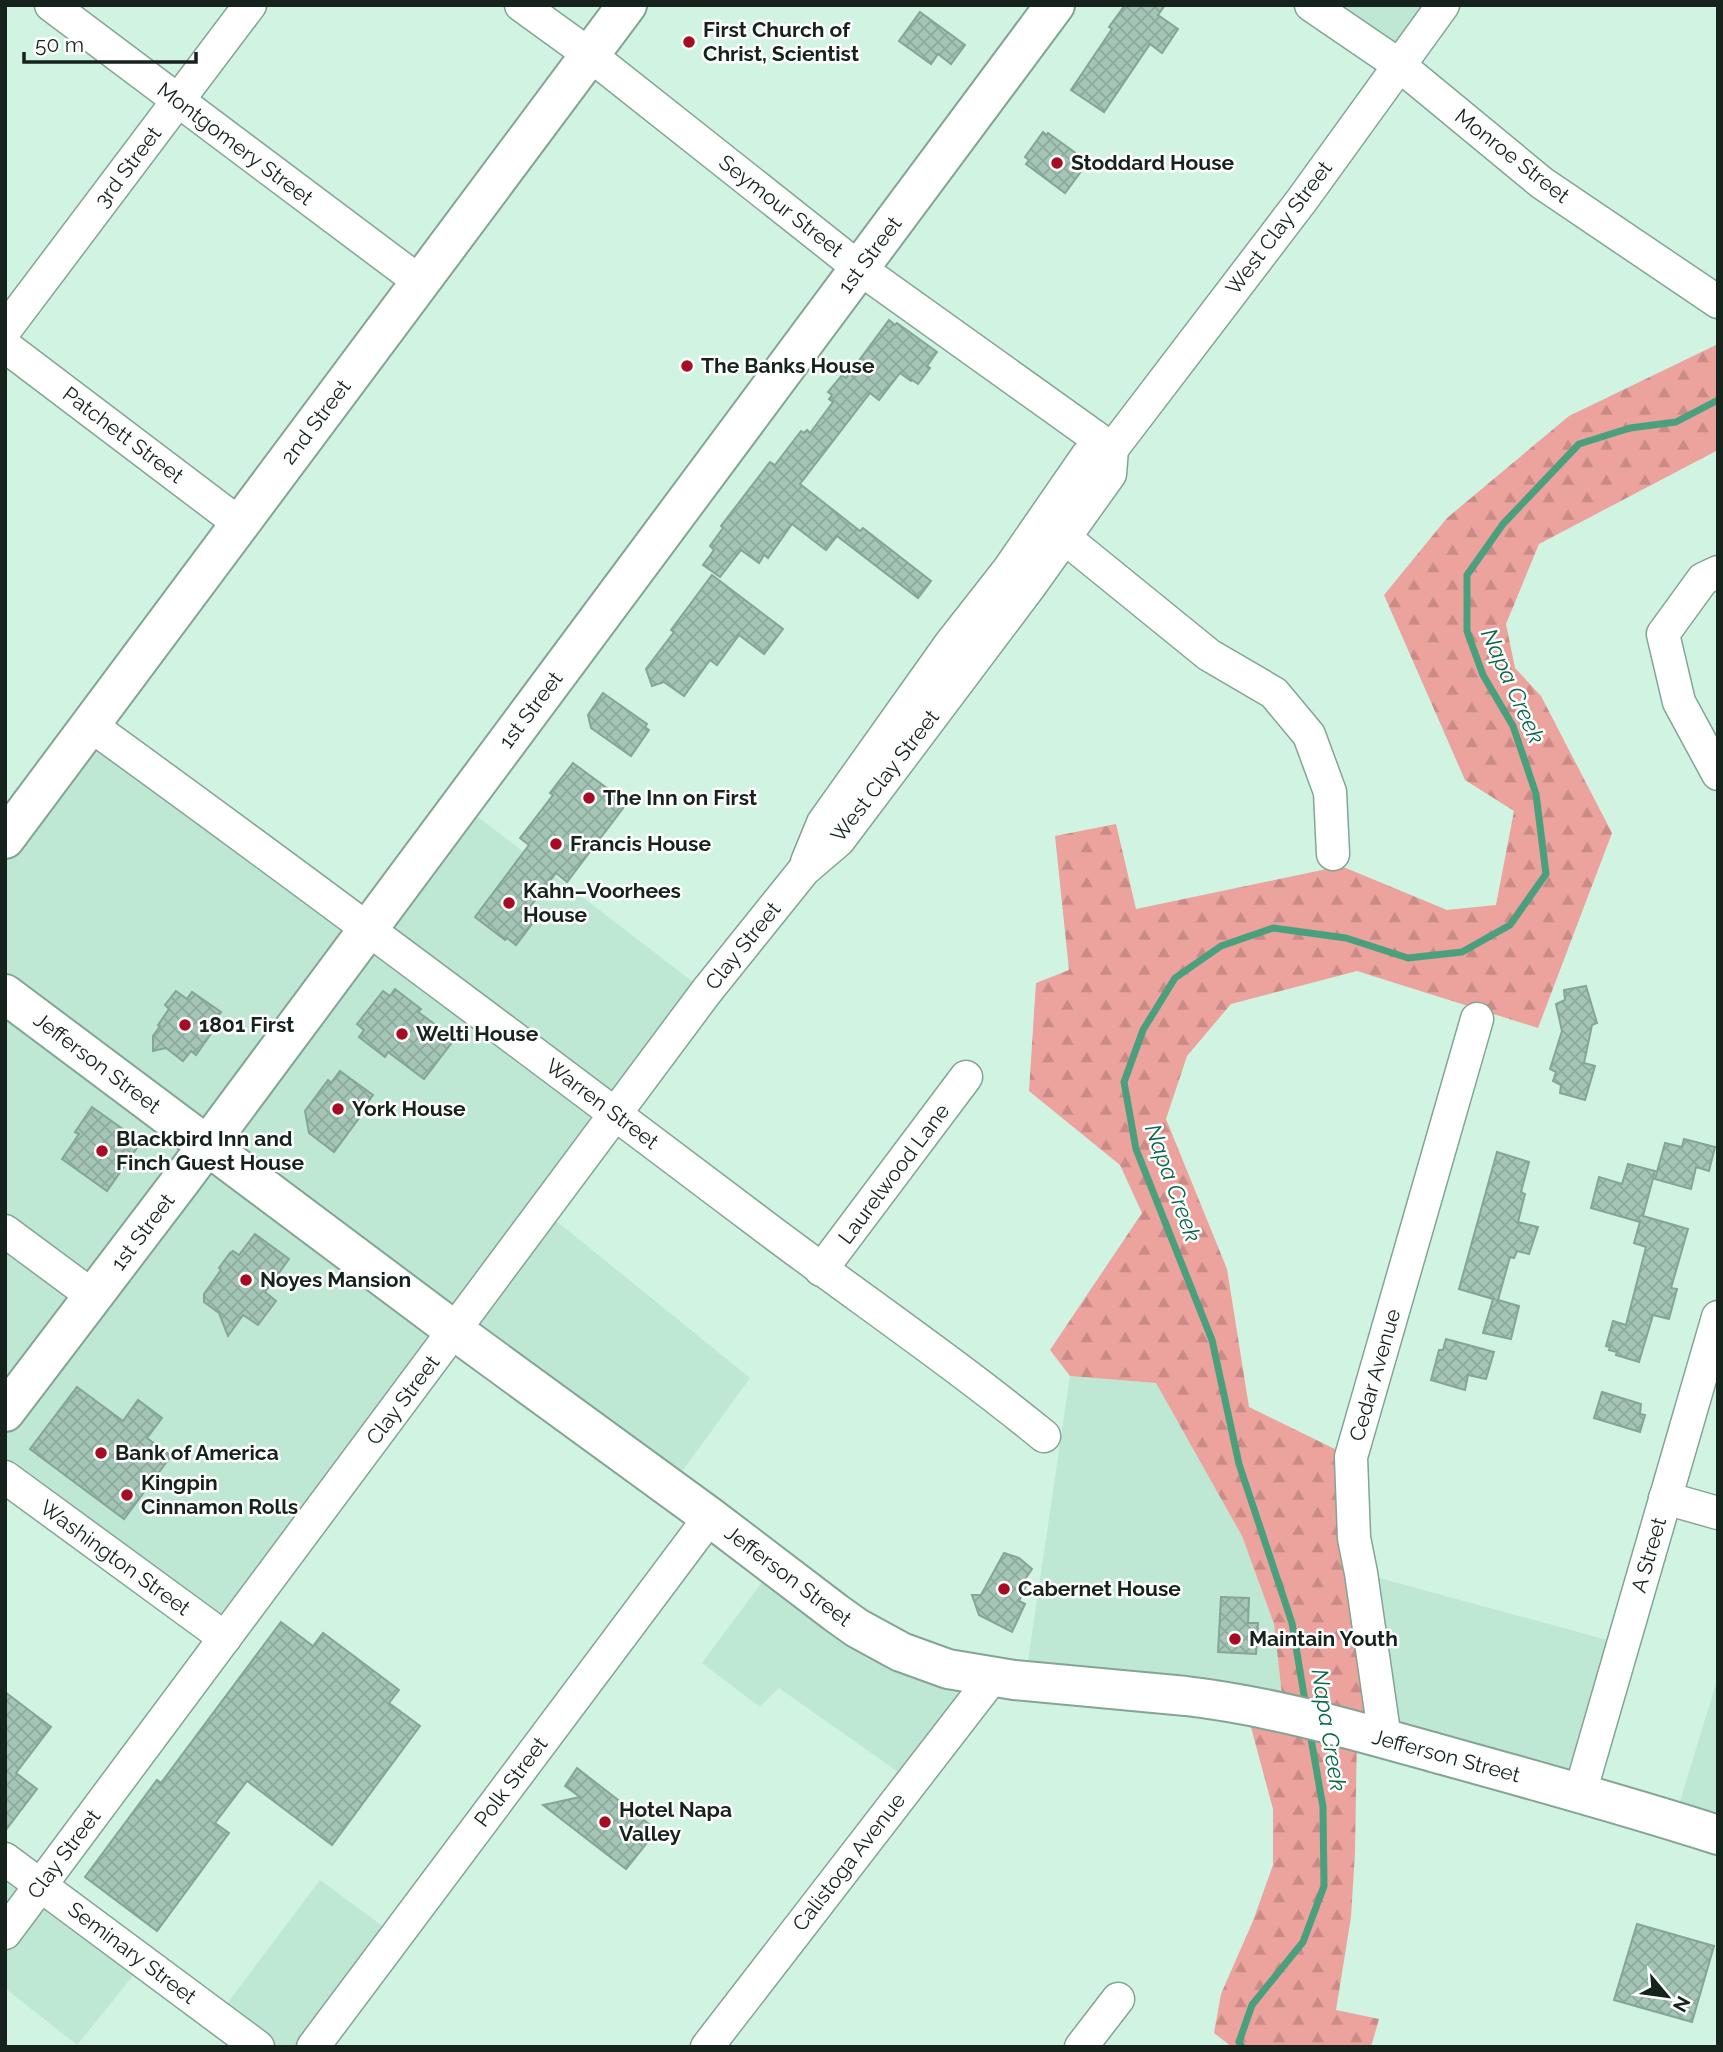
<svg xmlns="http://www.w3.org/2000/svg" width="1723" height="2052" font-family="Raleway,sans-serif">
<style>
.built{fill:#bee8d3}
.forest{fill:url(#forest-firs)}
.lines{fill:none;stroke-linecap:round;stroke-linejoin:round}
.stream{stroke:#4aa07d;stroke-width:7}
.building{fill:url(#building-cross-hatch);stroke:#85a595;stroke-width:2}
.minor-casing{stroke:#84a494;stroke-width:35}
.major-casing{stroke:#84a494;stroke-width:42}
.minor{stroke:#fff;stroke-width:32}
.major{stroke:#fff;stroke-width:38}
.poi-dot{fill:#a60d22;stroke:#fff;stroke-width:2.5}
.labels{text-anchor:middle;stroke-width:5;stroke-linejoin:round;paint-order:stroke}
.poi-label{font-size:21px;font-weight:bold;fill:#16221c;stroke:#fff;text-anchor:start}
.street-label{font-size:21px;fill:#16221c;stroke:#fff}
.water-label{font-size:23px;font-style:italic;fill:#086849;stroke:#fff}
</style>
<defs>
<pattern id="forest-firs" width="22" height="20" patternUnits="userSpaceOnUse" patternTransform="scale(1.75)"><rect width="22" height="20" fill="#eca29d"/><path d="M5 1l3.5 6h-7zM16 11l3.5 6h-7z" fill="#ca8b87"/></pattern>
<pattern id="building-cross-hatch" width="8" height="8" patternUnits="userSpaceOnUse" patternTransform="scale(1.75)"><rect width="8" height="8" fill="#a5c6b6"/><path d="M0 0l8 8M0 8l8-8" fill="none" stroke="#8daa9c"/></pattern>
</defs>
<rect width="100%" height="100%" fill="#d0f3e2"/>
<g class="built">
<path d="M1311 5H1443L1399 65Z"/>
<path d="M90 725 368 929 461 804 706 992 544 1211 750 1378 670 1488 455 1331 225 1638 5 1477V812Z"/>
<path d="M1070 1376 1156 1383 1242 1536 1274 1624 1284 1713 1025 1681Z"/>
<path d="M774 1566 992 1678 911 1781 779 1688 760 1707 702 1663Z"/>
<path d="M1361 1573 1622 1644 1580 1793 1397 1740Z"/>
<path d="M1718 1677V1835L1674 1821Z"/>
<path d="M5 1859 144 1962 77 2045 5 1988Z"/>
<path d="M320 1880 396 1936 313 2047H258L217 2017Z"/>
</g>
<path class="forest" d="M1718 344V450L1539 544 1506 624 1515 668 1541 696 1612 833 1538 1028 1357 971 1231 1004 1187 1056 1166 1119 1227 1269 1249 1407 1351 1457 1397 1740 1357 1731 1355 1852 1351 1917 1336 2010 1379 2019 1371 2047H1232L1214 2033 1221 1994 1253 1921 1273 1865V1809L1245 1705 1284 1713 1274 1624 1242 1536 1156 1383 1070 1376 1050 1350 1142 1213 1120 1165 1029 1091 1036 983 1069 970 1055 836 1116 824 1136 909 1341 866 1447 910 1496 905 1514 811 1465 780 1384 595 1447 518 1569 416Z"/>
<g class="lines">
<g class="stream">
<path d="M1306 1707 1292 1623 1239 1464 1212 1340 1136 1149 1124 1082 1143 1030 1175 978 1221 946 1273 928 1346 938 1408 958 1462 952 1510 925 1546 874 1536 794 1513 726 1483 675 1467 631V575L1503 524 1579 444 1630 428 1676 422 1718 400"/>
<path d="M1242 2047 1239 2042 1252 2005 1303 1942 1324 1886 1323 1807 1310 1733"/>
</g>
</g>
<g class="building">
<path d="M1125 5H1165L1158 15 1178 29 1162 53 1150 44 1104 112 1071 90 1112 29 1109 27Z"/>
<path d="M920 12 965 45 951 64 938 54 931 64 899 41Z"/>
<path d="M1043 132 1047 135 1048 133 1088 162 1065 193 1026 164 1029 160 1025 157Z"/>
<path d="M889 320 895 325 897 323 937 352 927 366 930 368 918 384 912 380 911 381 900 373 879 400 870 393 800 484 860 531 863 528 931 581 918 598 837 536 826 550 792 524 768 558 764 555 759 563 741 550 720 577 703 565 714 550 710 546 723 528 721 526 770 462 775 465 801 431 804 433 807 430 810 433 833 402 829 399 832 395 828 392 842 375 846 378Z"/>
<path d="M712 575 783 629 764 654 739 635 717 665 710 660 684 696 664 682 652 686 646 669 674 632 671 630Z"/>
<path d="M603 693 647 724 645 727 649 730 631 756 591 728 588 715Z"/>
<path d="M573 763 627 803 567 882 556 873 526 912 535 920 516 945 507 938 505 940 475 917 529 845 520 838 553 795 550 793Z"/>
<path d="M1586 986 1597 1023 1592 1025 1584 1063 1595 1066 1585 1100 1560 1093 1561 1085 1553 1081 1556 1072 1550 1069 1562 1031 1556 1004 1565 1000 1564 990Z"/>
<path d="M395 989 421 1009 418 1012 440 1028 438 1030 453 1041 424 1079 388 1052 385 1057 359 1037 364 1030 357 1024 383 991 390 996Z"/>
<path d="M176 991 187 999 192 992 221 1012 211 1025 215 1028 196 1055 191 1051 183 1061 166 1048 153 1051V1036L160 1026 158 1025 169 1009 165 1005Z"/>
<path d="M340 1071 373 1095 360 1113 362 1114 334 1152 309 1133 305 1111 328 1080 331 1083Z"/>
<path d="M92 1107 141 1142 107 1191 62 1159 79 1134 75 1132Z"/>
<path d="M1684 1139 1715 1147 1709 1171 1696 1167 1691 1189 1655 1179 1665 1143 1682 1147Z"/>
<path d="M1497 1152 1529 1162 1521 1192 1525 1194 1518 1222 1538 1227 1529 1254 1517 1251 1514 1258 1510 1257 1498 1300 1519 1306 1511 1339 1483 1333 1493 1299 1459 1289Z"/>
<path d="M1628 1164 1655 1171 1643 1216 1688 1229 1671 1288 1677 1289 1669 1319 1653 1315 1639 1362 1616 1355 1617 1352 1609 1350 1610 1347 1606 1346 1613 1321 1626 1325 1646 1247 1634 1243 1640 1222 1591 1208 1599 1177 1622 1184Z"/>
<path d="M255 1234 289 1259 265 1292 276 1301 258 1325 243 1315 228 1336 219 1313 204 1302V1294L221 1270 219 1268 230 1253 233 1251 239 1255Z"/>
<path d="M1446 1339 1494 1352 1486 1379 1468 1375 1465 1390 1431 1380 1439 1350H1443Z"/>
<path d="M77 1387 123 1421 138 1400 162 1418 147 1438 171 1456 124 1519 30 1449Z"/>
<path d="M1602 1392 1641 1404 1640 1414 1645 1415 1640 1432 1594 1418Z"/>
<path d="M1004 1553 1019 1558 1032 1569 1023 1582 1027 1584 1019 1601 1025 1604 1012 1632 979 1615 972 1595H981Z"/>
<path d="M1221 1597 1249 1598 1248 1623H1258L1256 1654 1218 1652Z"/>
<path d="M281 1622 313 1646 323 1633 399 1690 389 1703 420 1726 332 1845 247 1781 215 1823 229 1833 157 1931 85 1877 157 1780 161 1783Z"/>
<path d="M5 1692 51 1727 16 1773 37 1789 5 1831Z"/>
<path d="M577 1768 654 1828 647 1837 650 1839 626 1869 543 1805 580 1797 565 1786Z"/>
<path d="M1637 1924 1714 1946 1692 2022 1614 2000Z"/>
</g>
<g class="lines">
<g class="minor-casing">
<g id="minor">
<path d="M51 5 420 282"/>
<path d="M521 5 590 55 859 268 1112 449"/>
<path d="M1311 5 1399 65 1542 183 1718 302"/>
<path d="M5 330 250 5"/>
<path d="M5 346 240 524"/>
<path d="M1065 538 1209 655 1274 693 1309 735 1330 792 1333 854"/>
<path d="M1718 572 1703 579 1663 634 1679 702 1718 774"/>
<path d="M90 725C314 887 536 1054 757 1221 852 1293 951 1360 1044 1436"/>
<path d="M807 862 823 823 951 643 1009 569 1087 456 1112 449"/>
<path d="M5 1231 94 1297"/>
<path d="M821 1270 966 1077"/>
<path d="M5 1477 225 1638"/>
<path d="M1665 1498 1718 1513"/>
<path d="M1385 1739 1361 1573 1354 1538 1351 1457 1477 1019"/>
<path d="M1580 1793 1718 1317"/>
<path d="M5 1859 258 2047"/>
<path d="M5 1933 706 992 804 870 839 840 1030 586 1110 474 1112 449 1302 200 1443 5"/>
<path d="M313 2047 710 1517"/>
<path d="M707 2047 992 1678"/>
<path d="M1081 2047 1118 1999"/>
</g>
</g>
<g class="major-casing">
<g id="major">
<path d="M5 839 627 5"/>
<path d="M5 994 455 1331 710 1517 836 1613 857 1628 901 1652 948 1669 1014 1680 1186 1696C1271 1706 1354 1730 1436 1753 1530 1779 1625 1805 1718 1835"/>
<path d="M5 1412 183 1178 1055 5"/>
</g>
</g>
<use href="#minor" class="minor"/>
<use href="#major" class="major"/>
</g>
<g class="poi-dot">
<circle cx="689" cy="42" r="7"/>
<circle cx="1057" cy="163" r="7"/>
<circle cx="687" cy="366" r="7"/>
<circle cx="589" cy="798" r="7"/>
<circle cx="556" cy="844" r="7"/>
<circle cx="509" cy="903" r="7"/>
<circle cx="185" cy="1025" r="7"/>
<circle cx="402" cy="1034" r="7"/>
<circle cx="338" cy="1109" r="7"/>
<circle cx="102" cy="1151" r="7"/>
<circle cx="246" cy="1280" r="7"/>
<circle cx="101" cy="1453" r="7"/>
<circle cx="127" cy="1495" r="7"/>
<circle cx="1004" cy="1589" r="7"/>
<circle cx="1235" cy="1639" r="7"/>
<circle cx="605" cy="1822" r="7"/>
</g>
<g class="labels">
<g class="poi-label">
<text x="703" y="37">First Church of<tspan x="703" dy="24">Christ, Scientist</tspan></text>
<text x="1071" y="170">Stoddard House</text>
<text x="701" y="373">The Banks House</text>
<text x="603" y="805">The Inn on First</text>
<text x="570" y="851">Francis House</text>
<text x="523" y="898">Kahn–Voorhees<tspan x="523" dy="24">House</tspan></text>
<text x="199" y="1032">1801 First</text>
<text x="416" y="1041">Welti House</text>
<text x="352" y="1116">York House</text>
<text x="116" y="1146">Blackbird Inn and<tspan x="116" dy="24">Finch Guest House</tspan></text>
<text x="260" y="1287">Noyes Mansion</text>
<text x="115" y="1460">Bank of America</text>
<text x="141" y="1490">Kingpin<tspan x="141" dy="24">Cinnamon Rolls</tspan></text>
<text x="1018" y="1596">Cabernet House</text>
<text x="1249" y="1646">Maintain Youth</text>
<text x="619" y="1817">Hotel Napa<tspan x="619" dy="24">Valley</tspan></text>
</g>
<g class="street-label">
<text transform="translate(235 144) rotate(37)" y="7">Montgomery Street</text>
<text transform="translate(1512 156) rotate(38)" y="7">Monroe Street</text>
<text transform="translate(128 167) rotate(-53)" y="7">3rd Street</text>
<text transform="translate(781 206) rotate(38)" y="7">Seymour Street</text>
<text transform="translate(1279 228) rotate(-53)" y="7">West Clay Street</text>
<text transform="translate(870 255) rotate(-53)" y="7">1st Street</text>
<text transform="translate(316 422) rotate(-53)" y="7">2nd Street</text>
<text transform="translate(123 435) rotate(37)" y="7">Patchett Street</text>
<text transform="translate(531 710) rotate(-53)" y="7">1st Street</text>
<text transform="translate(885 776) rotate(-52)" y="7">West Clay Street</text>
<text transform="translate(743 946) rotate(-51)" y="7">Clay Street</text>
<text transform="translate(97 1063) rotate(37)" y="7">Jefferson Street</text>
<text transform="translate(602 1104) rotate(37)" y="7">Warren Street</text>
<text transform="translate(894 1174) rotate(-53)" y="7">Laurelwood Lane</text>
<text transform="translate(143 1232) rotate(-53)" y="7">1st Street</text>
<text transform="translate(1375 1375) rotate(-74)" y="7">Cedar Avenue</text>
<text transform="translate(403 1400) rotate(-53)" y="7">Clay Street</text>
<text transform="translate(1649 1555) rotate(-74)" y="7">A Street</text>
<text transform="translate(115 1558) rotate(36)" y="7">Washington Street</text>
<text transform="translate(788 1576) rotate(37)" y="7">Jefferson Street</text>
<text transform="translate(1446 1756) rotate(15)" y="7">Jefferson Street</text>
<text transform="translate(511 1782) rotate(-53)" y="7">Polk Street</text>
<text transform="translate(64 1854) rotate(-53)" y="7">Clay Street</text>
<text transform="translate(849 1862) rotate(-52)" y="7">Calistoga Avenue</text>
<text transform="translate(132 1953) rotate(37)" y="7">Seminary Street</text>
</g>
<g class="water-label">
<text transform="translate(1513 686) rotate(66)" y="8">Napa Creek</text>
<text transform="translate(1173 1183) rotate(70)" y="8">Napa Creek</text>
<text transform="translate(1329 1730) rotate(81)" y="8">Napa Creek</text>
</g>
</g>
<rect width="1723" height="2052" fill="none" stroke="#16221c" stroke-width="14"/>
<g transform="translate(1667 1996) rotate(119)" stroke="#ffffff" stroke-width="5" paint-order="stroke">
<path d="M0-5L12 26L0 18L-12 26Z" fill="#16221c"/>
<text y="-10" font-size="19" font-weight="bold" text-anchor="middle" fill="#16221c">N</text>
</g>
<path d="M24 52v10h172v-10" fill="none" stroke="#16221c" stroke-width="3.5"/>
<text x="35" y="52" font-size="21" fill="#16221c" stroke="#ffffff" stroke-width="5" paint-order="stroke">50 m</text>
</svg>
